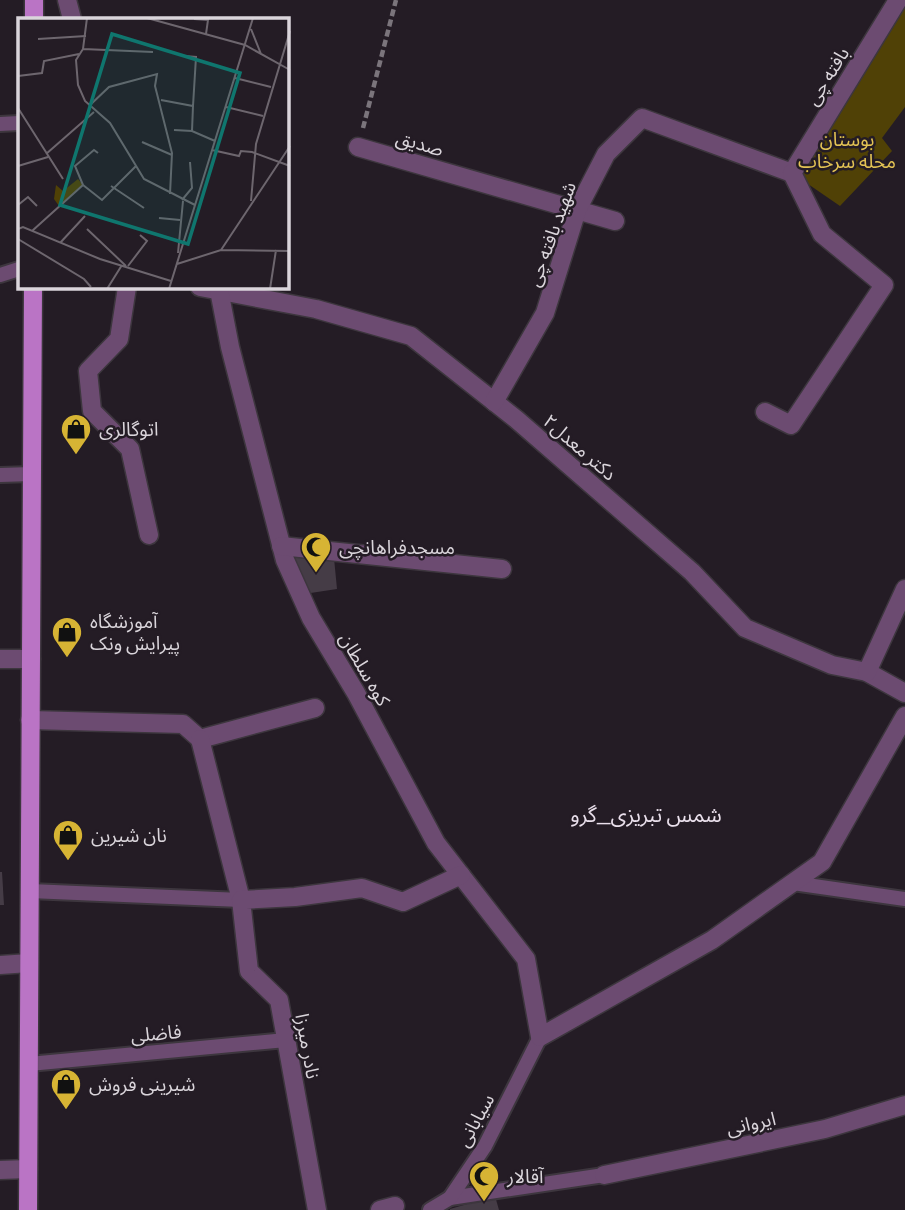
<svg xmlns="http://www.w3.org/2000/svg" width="905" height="1210" font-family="Manrope,'Noto Sans Arabic',sans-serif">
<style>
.green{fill:#504106}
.building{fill:#453c46}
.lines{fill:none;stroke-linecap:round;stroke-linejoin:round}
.lane-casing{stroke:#3d363e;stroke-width:18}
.street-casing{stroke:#3d363e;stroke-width:21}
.primary-casing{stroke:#3d363e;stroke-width:21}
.path{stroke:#7b757c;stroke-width:4.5;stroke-dasharray:7 3.5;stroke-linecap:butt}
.lane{stroke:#6c4b71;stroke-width:14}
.street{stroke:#6c4b71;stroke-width:18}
.primary{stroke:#ba74c5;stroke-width:18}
.labels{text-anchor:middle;stroke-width:5;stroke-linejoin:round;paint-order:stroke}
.street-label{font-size:19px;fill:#dad5db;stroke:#241c25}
.park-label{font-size:19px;fill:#e3c354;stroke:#241c25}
.poi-label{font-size:19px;fill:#dad5db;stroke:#241c25;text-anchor:start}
.neighbourhood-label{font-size:21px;fill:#eae0ec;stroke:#241c25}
.inset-road{fill:none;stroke:#6d666e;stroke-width:2}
.view{fill:#0f766e;fill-opacity:0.15;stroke:#0f766e;stroke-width:3.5}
.inset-edge{fill:none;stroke:#dad5db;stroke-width:3.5}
</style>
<rect width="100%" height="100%" fill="#241c25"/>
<path class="green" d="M905 0V107L882 138 892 151 840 206 792 173Z"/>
<g class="building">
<path d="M290 557 334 558 337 589 304 594Z"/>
<path d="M0 872H2L4 905H0Z"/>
<path d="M495 1196 499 1210H450V1209Z"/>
</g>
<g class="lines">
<g class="lane-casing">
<g id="lane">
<path d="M0 124 19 123"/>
<path d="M0 275 19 269"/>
<path d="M0 475 32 474"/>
<path d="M793 883 905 899"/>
<path d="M30 891 241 900"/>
<path d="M29 1064 286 1040"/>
<path d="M450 1198 604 1175"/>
<path d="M430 1210 450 1198 485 1146 540 1037"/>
</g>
</g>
<g class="street-casing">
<g id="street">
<path d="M67 0 72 19"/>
<path d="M358 147 615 221"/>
<path d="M792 173 898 0"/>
<path d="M127 287 119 339 88 371 92 411 130 449 149 535"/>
<path d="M200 287 316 309 411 336 516 419 692 572 745 628 832 665 867 672 905 693"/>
<path d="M219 290 230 347 285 560 311 618 356 693 436 843 526 959 540 1037 712 940 822 862 905 716"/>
<path d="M494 402 545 313 577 210 606 154 642 118 792 173"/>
<path d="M765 412 791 425 884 285 822 234 792 173"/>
<path d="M281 546 502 569"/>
<path d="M0 659H31"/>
<path d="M867 672 905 589"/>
<path d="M30 720 183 724 200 739 315 708"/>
<path d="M200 739 241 900"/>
<path d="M0 965 29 963"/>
<path d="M0 1170 28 1169"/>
<path d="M604 1175 825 1129 905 1105"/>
<path d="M317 1210 279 1000 249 971 241 900 295 897 362 888 403 902 461 875"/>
<path d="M380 1210 395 1206"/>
</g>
</g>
<g class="primary-casing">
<g id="primary">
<path d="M34 19V0"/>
<path d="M28 1210 33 287"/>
</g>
</g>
<path class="path" d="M363 128 396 0"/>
<use href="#lane" class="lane"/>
<use href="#street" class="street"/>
<use href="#primary" class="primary"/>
</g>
<defs>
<g id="shop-pin" transform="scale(1.575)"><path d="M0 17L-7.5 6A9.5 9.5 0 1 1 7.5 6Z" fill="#d7b434" stroke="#241c25"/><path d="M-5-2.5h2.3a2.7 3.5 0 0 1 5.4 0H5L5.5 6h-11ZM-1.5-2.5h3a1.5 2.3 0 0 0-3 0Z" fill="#111"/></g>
<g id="mosque-pin" transform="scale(1.575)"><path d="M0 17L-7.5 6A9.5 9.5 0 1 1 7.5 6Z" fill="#d7b434" stroke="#241c25"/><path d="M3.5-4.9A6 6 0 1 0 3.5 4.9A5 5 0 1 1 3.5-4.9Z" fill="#111"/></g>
</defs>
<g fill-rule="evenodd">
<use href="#shop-pin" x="76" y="429"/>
<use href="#mosque-pin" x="316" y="547"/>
<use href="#shop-pin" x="67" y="632"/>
<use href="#shop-pin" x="68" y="835"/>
<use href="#shop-pin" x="66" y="1084"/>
<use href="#mosque-pin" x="484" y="1176"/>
</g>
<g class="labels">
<g class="street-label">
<text transform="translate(827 76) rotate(-58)" y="7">بافته چی</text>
<text transform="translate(420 143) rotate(16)" y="7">صدیق</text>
<text transform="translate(551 234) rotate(-70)" y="7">شهید بافته چی</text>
<text transform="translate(580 447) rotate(41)" y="7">دکتر معدل۲</text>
<text transform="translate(365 669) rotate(60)" y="7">کوه سلطان</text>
<text transform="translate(156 1033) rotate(-5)" y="7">فاضلی</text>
<text transform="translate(308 1046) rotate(80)" y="7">نادر میرزا</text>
<text transform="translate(475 1120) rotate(-61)" y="7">سیابانی</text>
<text transform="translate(751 1123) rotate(-12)" y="7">ایروانی</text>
</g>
<g class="park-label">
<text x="847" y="146">بوستان<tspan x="847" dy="22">محله سرخاب</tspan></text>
</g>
<g class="poi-label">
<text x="99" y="436">اتوگالری</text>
<text x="339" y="554">مسجدفراهانچی</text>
<text x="90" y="628">آموزشگاه<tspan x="90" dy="22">پیرایش ونک</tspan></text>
<text x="91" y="842">نان شیرین</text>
<text x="89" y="1091">شیرینی فروش</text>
<text x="507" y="1183">آقالار</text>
</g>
<g class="neighbourhood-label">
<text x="646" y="822">شمس تبریزی_گرو</text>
</g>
</g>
<g transform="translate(18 18)">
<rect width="271" height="271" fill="#241c25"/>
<path d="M60 161 65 167 41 188 36 181 38 167 45 173Z" fill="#504106"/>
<path class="inset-road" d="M69 0 65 31 58 42 60 67 67 83 92 105 126 161 177 187M129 0 227 27 272 52M176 1 190 2 188 16M233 11 243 36M20 21 68 18M65 31 135 34M0 58 24 55 26 43 61 36M217 60 253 69M143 82 175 88 178 39 166 38M71 88 91 69 139 56 137 68 154 135 152 176M208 89 245 98M0 90 45 161M156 112 174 113 197 123M174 113 175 88M124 124 154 137M194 132 221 138 223 133 234 134 272 148M28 136 76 94M0 148 30 139M65 167 84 182 118 148M65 167 57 148 76 132 80 135M93 168 126 190M164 182 174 170 172 144M233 183 238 126 272 13M0 187 10 179 19 188M141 200 162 202M0 211 5 209 82 241 153 263M69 211 108 248M14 213 65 167M0 221 66 261 73 269M42 225 67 198M203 232 272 128M160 235 165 183M159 246 203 232 272 233M110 248 129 223 122 217M89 271 104 247M151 271 235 0M252 271 258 232"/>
<path class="view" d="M94 16 222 55 170 226 42 187Z"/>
<rect width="271" height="271" class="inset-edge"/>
</g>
</svg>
